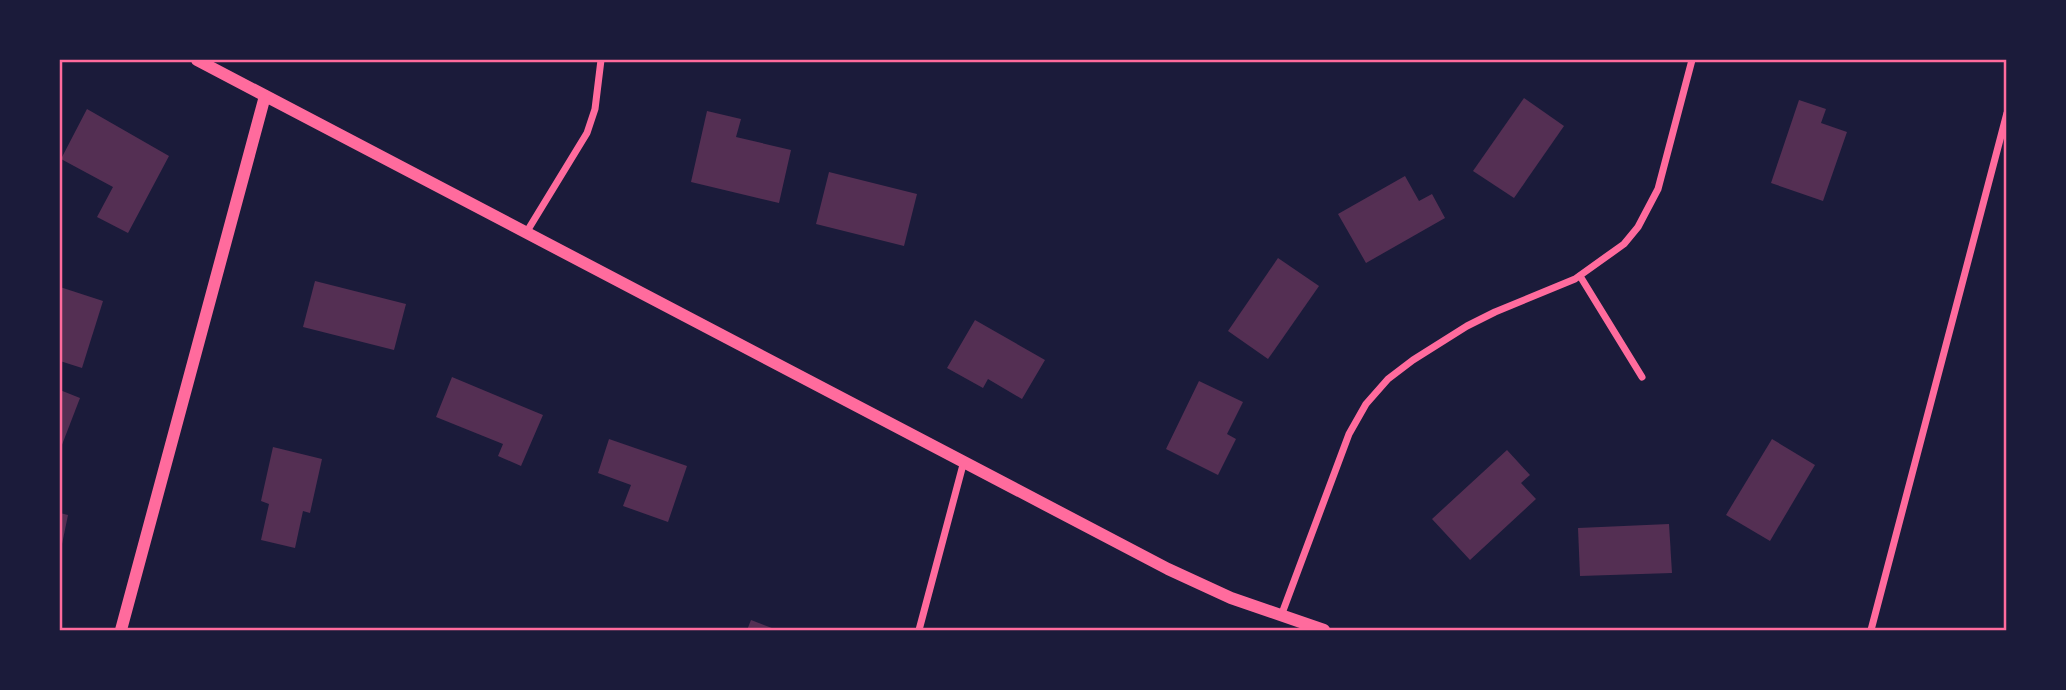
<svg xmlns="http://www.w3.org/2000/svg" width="2066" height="690" font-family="Mulish,sans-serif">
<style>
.building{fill:#542f53}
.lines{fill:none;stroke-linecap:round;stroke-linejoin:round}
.minor{stroke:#ff6b9d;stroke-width:7}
.tertiary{stroke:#ff6b9d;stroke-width:12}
.neatline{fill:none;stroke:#ff6b9d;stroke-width:2.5}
</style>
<rect width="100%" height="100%" fill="#1b1b3a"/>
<g class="building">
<path d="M1524 98 1564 126 1514 198 1473 171Z"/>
<path d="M1799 100 1826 109 1821 123 1847 132 1823 201 1771 183Z"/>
<path d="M87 109 169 156 128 233 97 217 113 187 61 159Z"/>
<path d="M707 111 741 119 736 137 791 150 779 203 691 182Z"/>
<path d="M829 172 917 194 904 246 816 224Z"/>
<path d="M1405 176 1419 201 1432 194 1445 218 1366 263 1338 214Z"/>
<path d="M1278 258 1319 286 1268 359 1228 331Z"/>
<path d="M315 281 406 304 394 350 303 327Z"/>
<path d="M60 287 103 301 82 368 60 361Z"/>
<path d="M975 320 1045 360 1022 399 988 379 983 388 947 368Z"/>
<path d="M452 377 543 415 521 466 498 456 503 444 436 417Z"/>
<path d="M1199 381 1243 402 1227 434 1236 439 1218 475 1166 449Z"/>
<path d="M60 390 80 398 60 450Z"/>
<path d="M609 439 687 466 668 522 623 506 631 485 598 473Z"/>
<path d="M1772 439 1815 465 1770 541 1726 515Z"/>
<path d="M273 447 322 459 310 513 303 511 295 548 261 540 269 504 261 501Z"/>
<path d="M1507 450 1530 475 1521 483 1536 499 1470 560 1432 519Z"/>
<path d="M60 513 68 515 61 549 60 548Z"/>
<path d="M1669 524 1672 573 1580 576 1578 528Z"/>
<path d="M751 620 777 630H747Z"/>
</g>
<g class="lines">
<g class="minor">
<path d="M526 233 587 133 595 109 601 60"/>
<path d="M1580 276 1642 377"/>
<path d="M1281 616 1349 434 1366 404 1388 379 1413 360 1467 326 1495 312 1575 279 1624 244 1638 227 1658 189 1692 60"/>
<path d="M919 630 964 461"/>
<path d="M1871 630 2007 113"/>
</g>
<g class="tertiary">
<path d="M197 60 1168 569 1231 598 1324 630"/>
<path d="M121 630 265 96"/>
</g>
</g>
<rect width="2066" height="690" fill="none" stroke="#1b1b3a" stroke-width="122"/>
<rect x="61" y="61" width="1944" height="568" class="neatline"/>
</svg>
